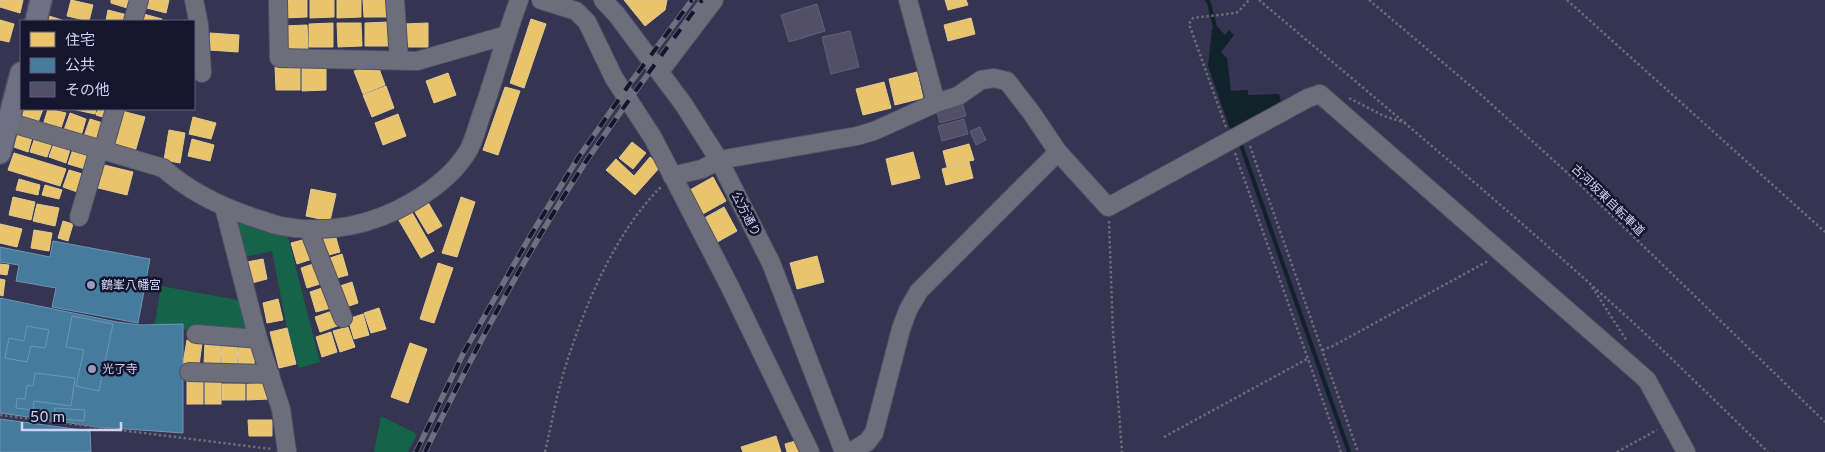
<svg xmlns="http://www.w3.org/2000/svg" width="1825" height="452" font-family="Overpass,'Noto Sans JP',sans-serif">
<style>
.green{fill:#156349}
.water{fill:#11222a}
.homes{fill:#e9c46a;stroke:#e1c894}
.public{fill:#457b9d;stroke:#6e95b7}
.lines{fill:none;stroke-linecap:round;stroke-linejoin:round}
.stream{stroke:#11222a;stroke-width:4}
.building{fill:#534f68;stroke:#645f78}
.minor-casing{stroke:#505069;stroke-width:20}
.major-casing{stroke:#505069;stroke-width:24}
.path{stroke:#6b6b7b;stroke-width:2.5;stroke-dasharray:2.5 2.5;stroke-linecap:butt}
.minor{stroke:#6e6e7b;stroke-width:18}
.major{stroke:#707083;stroke-width:21}
.rail-casing{stroke:#6e6f7f;stroke-width:5.5}
.rail{stroke:#15152d;stroke-width:4;stroke-dasharray:11;stroke-linecap:butt}
.poi-dot{fill:#999bbc;stroke:#15152d;stroke-width:2}
.labels{text-anchor:middle;stroke-width:5;stroke-linejoin:round;paint-order:stroke}
.street-label{font-size:12px;fill:#cfd2f5;stroke:#15152d}
.poi-label{font-size:12px;fill:#cfd2f5;stroke:#15152d;text-anchor:start}
</style>
<rect width="100%" height="100%" fill="#353451"/>
<g class="green">
<path d="M229 214 287 233 320 362 299 368 287 328 272 251 245 257Z"/>
<path d="M161 286 243 301 248 331 154 329Z"/>
<path d="M381 416 417 434 408 452H374Z"/>
</g>
<path class="water" d="M1218 27 1225 35 1229 30 1234 35 1221 52 1227 58 1231 91 1248 90V95L1279 94 1282 105 1231 132 1208 66 1212 29Z"/>
<g class="homes">
<path d="M0 0H23L20 13 0 7Z"/>
<path d="M71 0 93 5 89 21 67 16Z"/>
<path d="M111 0H130L127 8 111 3Z"/>
<path d="M145 0H169L166 13 143 7Z"/>
<path d="M283 0H307V17L283 18Z"/>
<path d="M310 0H334V17L310 18Z"/>
<path d="M337 0H361V17L337 18Z"/>
<path d="M363 0H388V17H364Z"/>
<path d="M624 0H667L665 10 645 26Z"/>
<path d="M945 0H966L968 5 948 10Z"/>
<path d="M108 10 131 16 130 21H106Z"/>
<path d="M140 13 162 19V21H138Z"/>
<path d="M49 16 65 21H48Z"/>
<path d="M971 18 975 34 948 41 944 25Z"/>
<path d="M531 19 546 24 524 88 510 83Z"/>
<path d="M0 20 14 24 9 42 0 40Z"/>
<path d="M389 22 390 46H365V23Z"/>
<path d="M333 23V47H309V24Z"/>
<path d="M337 23H361L362 46 338 47Z"/>
<path d="M428 23V47H404V24Z"/>
<path d="M307 25 308 49H283V26Z"/>
<path d="M210 33 239 35 238 52 209 50Z"/>
<path d="M377 63 385 85 363 94 354 71Z"/>
<path d="M300 66V90H276L275 67Z"/>
<path d="M302 67H326V90L302 91Z"/>
<path d="M917 72 923 98 895 105 889 79Z"/>
<path d="M448 73 456 95 434 103 426 81Z"/>
<path d="M884 82 891 108 863 115 856 89Z"/>
<path d="M386 86 394 108 372 117 363 95Z"/>
<path d="M505 87 520 91 498 155 483 150Z"/>
<path d="M24 109H43L37 125 20 119Z"/>
<path d="M48 109 66 113 60 131 43 125Z"/>
<path d="M72 109H96L95 114Z"/>
<path d="M98 109H108L106 118 96 115Z"/>
<path d="M122 111 145 117 135 152 112 146Z"/>
<path d="M70 113 86 119 81 136 64 130Z"/>
<path d="M398 114 406 136 383 145 375 123Z"/>
<path d="M193 117 216 123 211 139 189 134Z"/>
<path d="M90 119 106 124 101 142 84 136Z"/>
<path d="M16 129 33 134 28 152 11 146Z"/>
<path d="M169 130 185 133 180 163 164 160Z"/>
<path d="M36 134 53 140 47 157 30 152Z"/>
<path d="M192 139 214 145 210 161 188 156Z"/>
<path d="M55 140 71 146 66 163 49 157Z"/>
<path d="M632 142 646 153 633 169 619 158Z"/>
<path d="M969 144 974 160 947 167 943 151Z"/>
<path d="M74 146 91 152 85 169 68 164Z"/>
<path d="M913 152 920 178 892 185 886 159Z"/>
<path d="M14 153 66 169 60 186 8 170Z"/>
<path d="M650 157 661 166 635 195 606 170 616 159 634 176Z"/>
<path d="M969 162 973 178 946 185 942 169Z"/>
<path d="M100 164 133 172 127 195 94 187Z"/>
<path d="M69 170 86 175 80 193 63 187Z"/>
<path d="M713 177 726 201 701 215 688 191Z"/>
<path d="M19 179 40 185 38 195 16 190Z"/>
<path d="M45 185 62 190 59 199 42 195Z"/>
<path d="M311 189 336 194 330 221 306 216Z"/>
<path d="M13 197 35 202 31 220 9 215Z"/>
<path d="M461 197 475 202 457 257 442 253Z"/>
<path d="M426 199 442 226 428 234 412 207Z"/>
<path d="M37 204 59 208 55 226 33 221Z"/>
<path d="M724 207 737 231 712 245 699 221Z"/>
<path d="M410 209 434 251 421 258 397 217Z"/>
<path d="M63 221 73 224 68 241 58 238Z"/>
<path d="M0 224 22 229 17 247 0 243Z"/>
<path d="M34 230 52 233 49 251 31 248Z"/>
<path d="M334 231 340 252 325 256 319 236Z"/>
<path d="M306 239 312 259 297 264 291 243Z"/>
<path d="M342 254 348 275 333 279 327 259Z"/>
<path d="M817 256 824 282 797 289 790 263Z"/>
<path d="M263 259 267 279 252 283 247 262Z"/>
<path d="M316 263 323 283 307 288 301 268Z"/>
<path d="M438 263 453 268 434 323 420 319Z"/>
<path d="M0 264 9 265 7 275 0 274Z"/>
<path d="M0 279 5 280 3 296 0 295Z"/>
<path d="M352 282 358 303 343 308 337 287Z"/>
<path d="M325 287 331 308 316 312 310 292Z"/>
<path d="M278 299 283 320 267 323 263 303Z"/>
<path d="M379 308 386 329 371 333 364 313Z"/>
<path d="M335 310 340 325 320 332 315 317Z"/>
<path d="M363 314 369 335 354 339 348 319Z"/>
<path d="M348 327 355 347 340 352 333 331Z"/>
<path d="M287 328 296 364 279 368 270 332Z"/>
<path d="M331 332 337 352 322 357 316 337Z"/>
<path d="M187 340 202 343 199 366 183 363Z"/>
<path d="M205 341 221 342 220 365 204 364Z"/>
<path d="M222 342 238 343 237 366 221 365Z"/>
<path d="M239 343 255 344 254 367 238 366Z"/>
<path d="M410 343 427 349 408 403 391 397Z"/>
<rect x="187" y="381" width="16" height="23"/>
<rect x="205" y="381" width="16" height="23"/>
<path d="M270 383V399L247 400V384Z"/>
<rect x="222" y="384" width="23" height="16"/>
<path d="M248 420H272V436H249Z"/>
<path d="M776 436 781 452H743L741 447Z"/>
<path d="M799 440 803 452H787L785 444Z"/>
</g>
<g class="public">
<path d="M53 241 150 259 138 323 52 307 56 288 16 281 19 265 0 262V247L50 257Z"/>
<path d="M0 298 117 322 141 325 183 324V433L98 427 0 413Z"/>
<path d="M72 316 113 324 99 391 76 386 84 350 66 347Z"/>
<path d="M27 326 49 330 45 348 31 346 27 362 5 358 9 338 24 341Z"/>
<path d="M35 373 75 378 71 406 34 401 33 410 16 408 17 398 25 399 27 385 33 386Z"/>
<path d="M55 408 85 410 84 421 54 418Z"/>
<path d="M0 419 90 431 91 452H0Z"/>
</g>
<g class="lines">
<g class="stream">
<path d="M1207 0 1209 3 1216 31"/>
<path d="M1241 145 1349 452"/>
</g>
</g>
<g class="building">
<path d="M817 4 825 31 789 42 781 15Z"/>
<path d="M850 31 859 67 831 74 822 37Z"/>
<path d="M962 101 966 116 940 123 936 108Z"/>
<path d="M964 119 968 134 942 141 938 126Z"/>
<path d="M980 127 986 140 976 145 970 131Z"/>
</g>
<g class="lines">
<g class="minor-casing">
<g id="minor">
<path d="M194 0 199 25 202 73"/>
<path d="M278 0 279 58 417 61 507 35"/>
<path d="M395 0 399 60"/>
<path d="M541 0 576 11 587 22 614 78 653 138 729 285 810 452"/>
<path d="M603 0 617 15 684 105 719 160 771 263 844 452"/>
<path d="M908 0 936 103"/>
<path d="M133 21 139 0"/>
<path d="M660 71 714 0"/>
<path d="M8 122 163 168C189 191 219 206 252 217 262 220 271 224 281 226 326 235 373 225 412 202 434 189 455 173 468 151 474 141 477 127 481 116 495 77 505 38 519 0"/>
<path d="M672 176 702 169 719 160 857 136 874 131 936 103 958 96 981 80 994 78 1007 81 1031 112 1058 152 1108 207 1308 98 1320 94 1647 380 1686 452"/>
<path d="M224 207 258 339"/>
<path d="M79 217 97 156 103 151 115 109"/>
<path d="M309 230 343 318"/>
<path d="M196 334 258 339 281 409 287 452"/>
<path d="M189 372 270 374"/>
<path d="M851 452 867 442 874 433 901 329 908 310 919 291 1058 152"/>
</g>
</g>
<g class="major-casing">
<g id="major">
<path d="M36 21 41 0"/>
<path d="M0 153 21 73"/>
</g>
</g>
<g class="path">
<path d="M1259 0C1386 107 1514 214 1637 326 1681 367 1724 410 1768 452"/>
<path d="M1369 0 1479 93 1573 178 1825 422"/>
<path d="M1567 0 1825 232"/>
<path d="M1349 98 1384 116 1406 123"/>
<path d="M1226 127 1189 24 1193 18 1236 13 1239 11 1249 0"/>
<path d="M1250 146 1358 452"/>
<path d="M1235 153 1341 452"/>
<path d="M1109 221 1113 332 1122 452"/>
<path d="M1592 287 1627 341"/>
<path d="M1322 350 1333 346 1488 261"/>
<path d="M0 415 271 449"/>
<path d="M1164 437 1307 359"/>
<path d="M545 452C551 427 555 402 562 378 581 314 613 234 661 187"/>
<path d="M1617 452 1657 430"/>
</g>
<use href="#minor" class="minor"/>
<use href="#major" class="major"/>
<g class="rail-casing">
<g id="rail">
<path d="M416 452 463 354 529 238 578 158 631 82 692 0"/>
<path d="M425 452C473 352 526 253 587 160 624 106 663 53 702 0"/>
</g>
</g>
<use href="#rail" class="rail"/>
</g>
<g class="poi-dot">
<circle cx="91" cy="285" r="5"/>
<circle cx="92" cy="369" r="5"/>
</g>
<g class="labels">
<g class="street-label">
<text transform="translate(1608 200) rotate(44)" y="4">古河坂東自転車道</text>
<text transform="translate(746 214) rotate(63)" y="4">公方通り</text>
</g>
<g class="poi-label">
<text x="101" y="289">鶴峯八幡宮</text>
<text x="102" y="373">光了寺</text>
</g>
</g>
<rect x="20" y="20" width="175" height="90" fill="#15152d" stroke="#5f617d"/>
<rect x="30" y="32" width="25" height="15" fill="#e9c46a" stroke="#5f617d"/>
<text x="65" y="45" font-size="15" fill="#cfd2f5">住宅</text>
<rect x="30" y="58" width="25" height="15" fill="#457b9d" stroke="#5f617d"/>
<text x="65" y="70" font-size="15" fill="#cfd2f5">公共</text>
<rect x="30" y="82" width="25" height="15" fill="#534f68" stroke="#5f617d"/>
<text x="65" y="95" font-size="15" fill="#cfd2f5">その他</text>
<path d="M22 422v8h99v-8" fill="none" stroke="#cfd2f5" stroke-width="2.5"/>
<text x="30" y="422" font-size="15" fill="#cfd2f5" stroke="#15152d" stroke-width="4" paint-order="stroke">50 m</text>
</svg>
